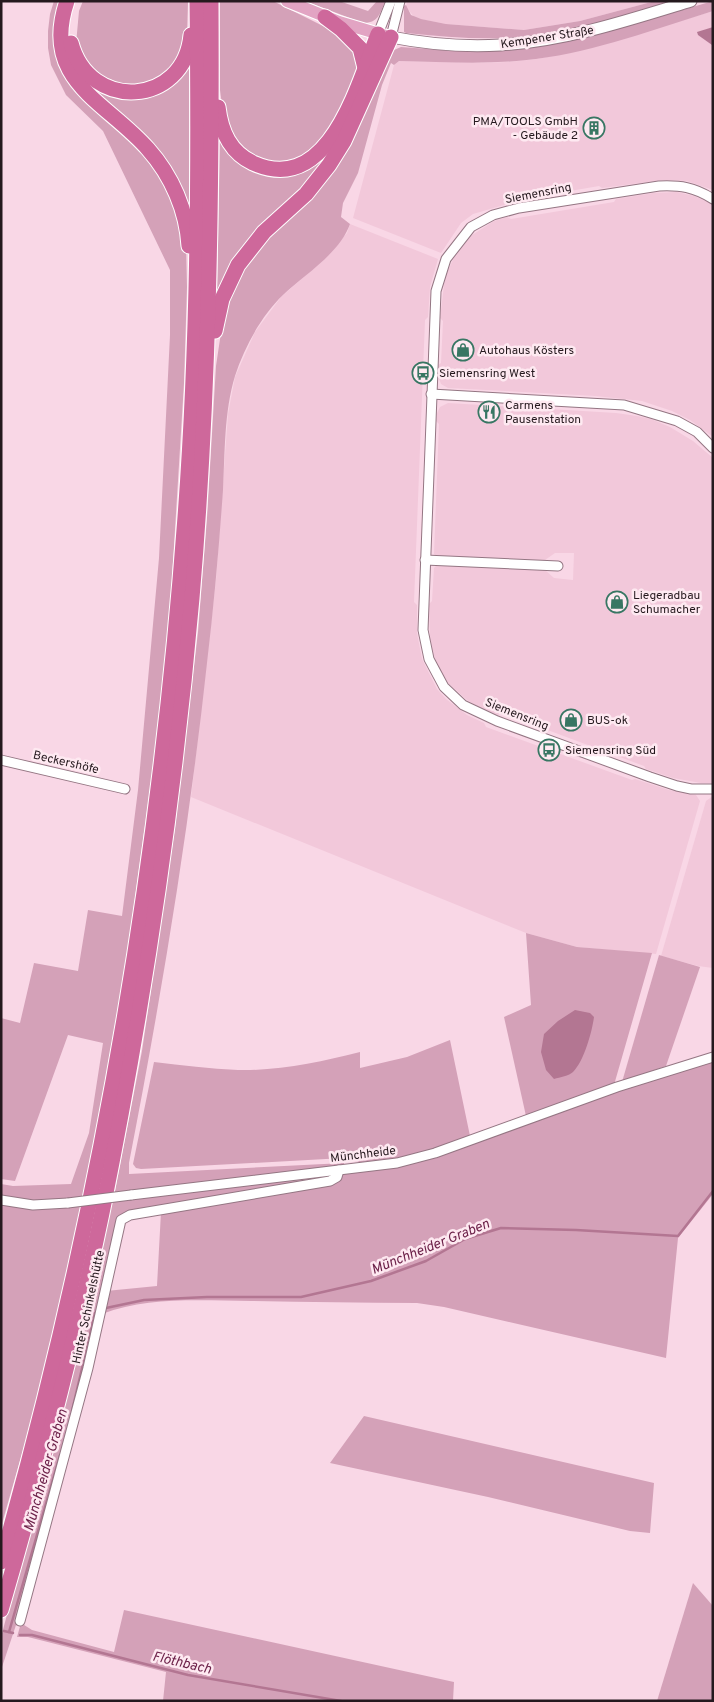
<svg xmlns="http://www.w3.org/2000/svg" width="714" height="1702" font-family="Overpass,sans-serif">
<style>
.built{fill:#f2c8da}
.green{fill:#d4a1b8}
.water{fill:#b37692}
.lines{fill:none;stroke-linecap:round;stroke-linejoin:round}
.stream{stroke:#b37692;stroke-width:2.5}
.minor-casing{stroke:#947683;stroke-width:11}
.secondary-casing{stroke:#947683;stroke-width:13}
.primary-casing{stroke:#fff;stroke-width:14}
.motorway-casing{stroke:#fff;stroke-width:17}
.minor{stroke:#fff;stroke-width:9}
.secondary{stroke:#fff;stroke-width:11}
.primary{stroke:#e2a4c3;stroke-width:12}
.motorway{stroke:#ce689b;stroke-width:15}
.minor-bridge-casing{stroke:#947683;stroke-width:11;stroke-linecap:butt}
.minor-bridge{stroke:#fff;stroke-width:9}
.labels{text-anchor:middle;stroke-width:5;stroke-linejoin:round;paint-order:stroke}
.street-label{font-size:12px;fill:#25191e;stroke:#fee9f1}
.poi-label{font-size:12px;fill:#25191e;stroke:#fee9f1;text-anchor:start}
.water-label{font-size:14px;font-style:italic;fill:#6d224a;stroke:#fee9f1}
</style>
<rect width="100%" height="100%" fill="#f9d7e6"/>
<g class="built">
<path d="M407 1H655L580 21 524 30 446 24 415 18 406 7Z"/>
<path d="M713 11V27L697 33 712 45 713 43V190L687 181 663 180 602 188 599 186 507 202 504 205 473 214 461 223 441 253 353 218 394 65 399 61 477 63 507 62 537 59 594 47Z"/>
<path d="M677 192 694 196 713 204V437L690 420 672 411 642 401 595 396 448 388 441 384 438 376V365L441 363 443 321 440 318 445 277 457 251 469 237 494 221 507 217 511 219 614 202 616 199 653 193Z"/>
<path d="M350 224 438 259 430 287 428 317 425 320 414 602 417 605V633L422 659 437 689 446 699 467 715 484 723 486 727 632 780 635 779 669 790 696 795 700 801 656 954 577 947 526 933 191 797 216 580 228 414 235 377 255 332 281 297 324 259 347 233Z"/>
<path d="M448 403 616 413 637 416 651 419 670 427 693 441 713 458V783H701L673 778 646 769 644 766 502 713 498 715 480 708 467 700 449 684 440 670 433 654 430 639 429 604 432 601 434 568 437 565 539 569 545 570 554 578 573 580 574 553H555L545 560 539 561 437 557 434 554 439 424 436 421 437 413 440 407Z"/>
<path d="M713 796V968L698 966 661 956 706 801Z"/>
</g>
<g class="green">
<path d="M54 1H62L59 56 141 148 172 196 186 243 187 287 184 383 170 611 156 745 126 963 77 1239 33 1415 1 1527V1205L31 1208 63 1200 26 1201 1 1199V1184L13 1186 71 1184 89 1133 103 1043 68 1035 15 1181 1 1179V1018L20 1023 34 963 78 971 88 910 122 916 138 790 159 558 170 335V270L103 131 66 95 51 65 48 48V31L50 14Z"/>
<path d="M70 1H74C56 51 86 104 143 94 154 92 167 86 174 78 180 71 185 64 189 56V220C185 213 184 206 181 199 174 183 167 168 157 155 115 101 43 87 70 1Z"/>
<path d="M83 1H188L187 37 174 67 155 82 128 87 85 68 76 44 79 11Z"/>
<path d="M220 1H273L335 32 356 47 358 74 326 138 295 161 274 164 257 159 239 147 223 113 220 90Z"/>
<path d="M305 1H339L368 11 377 1H385C380 14 378 23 363 23Z"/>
<path d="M655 1H679C635 14 590 29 544 35 498 41 452 38 406 33L404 32V6L406 5 411 15 421 19 446 24 524 30 580 21Z"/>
<path d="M713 1V11C655 29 597 51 536 59 491 65 445 62 399 61L394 65 391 63 382 85 358 173 343 203 341 217 350 224C340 253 304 275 283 295 261 316 244 348 235 376 224 412 225 453 223 490 219 547 214 605 207 663 189 830 161 998 129 1163V1174L344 1163V1166L334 1173 332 1179 120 1215 90 1350 16 1620V1625L1 1670V1637L57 1430 107 1212 115 1191 142 1051 175 828 198 632 207 518 216 366 226 299 249 256 335 166 390 54 394 50 401 47 455 51 516 50 569 40 617 29Z"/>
<path d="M220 135 274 171 336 147 217 301Z"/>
<path d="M526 933 577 947 652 953 614 1085 526 1116 504 1017 531 1005Z"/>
<path d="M659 955 700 967 666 1066 622 1082Z"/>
<path d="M450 1040 470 1136 409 1158 363 1163 344 1158 141 1169 136 1168 133 1164 154 1062C182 1065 210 1069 238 1070 279 1071 320 1062 360 1052V1068L407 1057Z"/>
<path d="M713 1060V1194L678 1238 666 1358 444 1307 417 1303C362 1303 307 1302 252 1301 202 1301 149 1296 102 1314L106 1291 157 1286 161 1212 339 1178 344 1172 410 1164 668 1072Z"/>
<path d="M364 1416 654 1483 650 1533 630 1531 488 1497 330 1463Z"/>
<path d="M693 1583 713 1606V1701H657Z"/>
<path d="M124 1610 454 1682 453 1701H163L166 1672 28 1637H17L21 1623 32 1630 114 1652Z"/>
</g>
<g class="water">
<path d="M713 27V43L712 45 698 35 697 32Z"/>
<path d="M575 1010 590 1013 594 1017C592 1032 584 1061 573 1072 569 1076 560 1077 554 1079L546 1070 541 1052 544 1034 558 1021Z"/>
</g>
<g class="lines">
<g class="stream">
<path d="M106 1308 144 1300 207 1297H301L371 1281 426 1261 465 1239 501 1228 576 1230 678 1236 713 1191"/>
<path d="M72 1411 95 1313"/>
<path d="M4 1631 13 1633"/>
<path d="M9 1632 60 1455"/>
<path d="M20 1635H32L188 1675 341 1701"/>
</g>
<g class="minor-casing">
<g id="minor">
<path d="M378 34 391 1"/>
<path d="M391 37 400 1"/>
<path d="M713 199C694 187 680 185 659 186L519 208 493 215 471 227 446 259 436 291 423 630 429 659 444 687 463 705 497 721 650 777 677 786 691 789H713"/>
<path d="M431 394 624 405 677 421 697 432 713 448"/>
<path d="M425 560 558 566"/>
<path d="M1 760 125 789"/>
<path d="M131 1195 397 1163 435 1153 617 1087 713 1057"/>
<path d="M1 1200 33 1205 68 1203"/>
<path d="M20 1621 88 1368 121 1220 130 1215 330 1181 337 1177 339 1170"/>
</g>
</g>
<g class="secondary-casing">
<path id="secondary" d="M391 37C426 44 465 47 501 45 566 41 629 20 691 1"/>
</g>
<g class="primary-casing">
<path id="primary" d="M287 1 339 22 386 36"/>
</g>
<g class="motorway-casing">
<g id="motorway">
<path d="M67 1C40 81 106 101 148 149 172 176 187 211 189 246"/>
<path d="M325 17 341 29 360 48 365 68"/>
<path d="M71 43C89 112 184 107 191 35"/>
<path d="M218 107C221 132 230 152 253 163 329 197 358 84 378 34"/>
<path d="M215 331 222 299 238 265 264 232 306 194 329 165 344 141 391 37"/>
<path d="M1 1562C98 1221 159 871 185 517 198 345 199 173 197 1"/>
<path d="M1 1610C39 1479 74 1347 102 1213 143 1010 174 805 192 598 209 400 212 200 211 1"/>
</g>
</g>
<use href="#minor" class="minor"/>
<use href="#secondary" class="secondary"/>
<use href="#primary" class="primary"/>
<use href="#motorway" class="motorway"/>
<g class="minor-bridge-casing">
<path id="minor-bridge" d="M68 1203 131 1195"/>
</g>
<use href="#minor-bridge" class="minor-bridge"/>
</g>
<defs>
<g id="building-ring" transform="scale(1.125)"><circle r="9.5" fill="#fee9f1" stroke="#387663" stroke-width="1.5"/><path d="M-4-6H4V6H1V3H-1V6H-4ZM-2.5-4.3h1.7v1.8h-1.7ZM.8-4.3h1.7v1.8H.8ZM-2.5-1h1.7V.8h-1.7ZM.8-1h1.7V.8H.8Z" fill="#387663"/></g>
<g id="shop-ring" transform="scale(1.125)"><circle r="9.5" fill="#fee9f1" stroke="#387663" stroke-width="1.5"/><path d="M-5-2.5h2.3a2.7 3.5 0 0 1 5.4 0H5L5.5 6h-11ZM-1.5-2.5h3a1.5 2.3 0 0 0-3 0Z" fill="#387663"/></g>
<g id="bus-ring" transform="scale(1.125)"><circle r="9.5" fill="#fee9f1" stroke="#387663" stroke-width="1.5"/><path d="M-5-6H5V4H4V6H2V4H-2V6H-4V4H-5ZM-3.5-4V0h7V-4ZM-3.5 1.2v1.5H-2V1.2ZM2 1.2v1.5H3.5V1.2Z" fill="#387663"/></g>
<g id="restaurant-ring" transform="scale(1.125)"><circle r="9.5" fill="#fee9f1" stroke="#387663" stroke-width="1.5"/><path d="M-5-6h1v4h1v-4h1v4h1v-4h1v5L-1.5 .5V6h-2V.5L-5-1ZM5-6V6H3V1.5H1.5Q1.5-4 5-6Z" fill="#387663"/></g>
</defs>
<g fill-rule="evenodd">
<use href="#building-ring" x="594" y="128"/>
<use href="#shop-ring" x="463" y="350"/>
<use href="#bus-ring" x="423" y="373"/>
<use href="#restaurant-ring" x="489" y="412"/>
<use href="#shop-ring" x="617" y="602"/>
<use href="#shop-ring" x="571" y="720"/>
<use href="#bus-ring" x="549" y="750"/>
</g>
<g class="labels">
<g class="street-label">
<text transform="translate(547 37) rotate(-9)" y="4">Kempener Straße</text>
<text transform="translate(538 193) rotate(-11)" y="4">Siemensring</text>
<text transform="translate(517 714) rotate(22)" y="4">Siemensring</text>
<text transform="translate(66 762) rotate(13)" y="4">Beckershöfe</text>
<text transform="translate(363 1154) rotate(-7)" y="4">Münchheide</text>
<text transform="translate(88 1307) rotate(-78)" y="4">Hinter Schinkelshütte</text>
</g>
<g class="poi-label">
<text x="578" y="125" text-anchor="end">PMA/TOOLS GmbH<tspan x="578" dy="14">- Gebäude 2</tspan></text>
<text x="479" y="354">Autohaus Kösters</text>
<text x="439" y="377">Siemensring West</text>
<text x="505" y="409">Carmens<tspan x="505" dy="14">Pausenstation</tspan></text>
<text x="633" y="599">Liegeradbau<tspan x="633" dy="14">Schumacher</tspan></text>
<text x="587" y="724">BUS-ok</text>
<text x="565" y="754">Siemensring Süd</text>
</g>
<g class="water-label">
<text transform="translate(430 1246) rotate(-22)" y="5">Münchheider Graben</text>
<text transform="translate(45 1470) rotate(-74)" y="5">Münchheider Graben</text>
<text transform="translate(182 1662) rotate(13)" y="5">Flöthbach</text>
</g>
</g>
<rect width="714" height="1702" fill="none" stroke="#25191e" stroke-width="5"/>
</svg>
